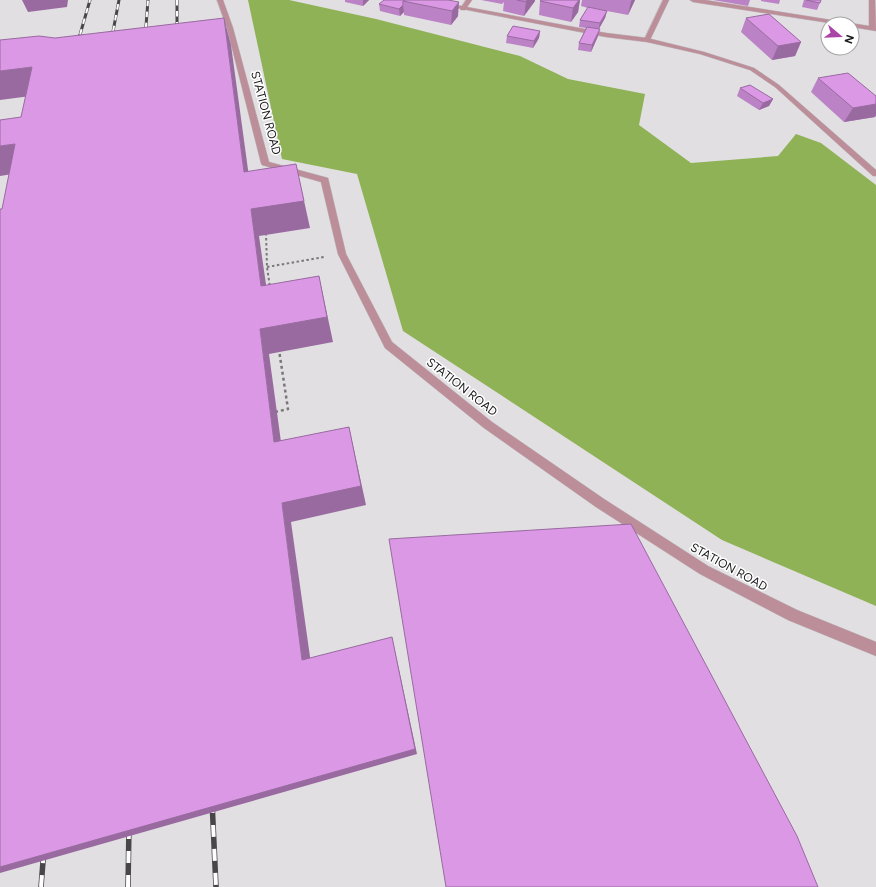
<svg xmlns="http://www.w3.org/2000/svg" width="876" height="887" font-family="Figtree,sans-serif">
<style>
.forest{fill:#8eb255}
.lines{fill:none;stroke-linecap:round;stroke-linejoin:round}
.service-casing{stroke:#bdbbbe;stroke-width:1}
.minor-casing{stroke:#bdbbbe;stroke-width:1}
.path-far1{stroke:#797779;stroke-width:2;stroke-dasharray:2.5 2.5;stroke-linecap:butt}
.path{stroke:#797779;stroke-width:2.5;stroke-dasharray:3 3;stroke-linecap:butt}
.service{fill:#bc8e99;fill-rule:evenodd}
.minor{fill:#bc8e99;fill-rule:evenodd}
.rail-far1-casing{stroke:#484748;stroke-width:3}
.rail-casing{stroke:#484748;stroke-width:5.5}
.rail-far1{stroke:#fff;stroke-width:2;stroke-dasharray:5.5;stroke-linecap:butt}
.rail{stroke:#fff;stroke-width:4;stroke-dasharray:12;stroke-linecap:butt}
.wall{fill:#bb83c5}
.shaded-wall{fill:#996aa0}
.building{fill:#da98e5;stroke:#996aa0}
.labels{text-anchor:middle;stroke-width:3;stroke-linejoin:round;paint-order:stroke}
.street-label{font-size:12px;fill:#1a191a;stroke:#fff}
</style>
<rect width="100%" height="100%" fill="#e1dfe2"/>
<path class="forest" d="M248 0H289L376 19 520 56 568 79 645 94 639 125 691 163 778 156 796 134 821 143 876 185V606L722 540 403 331 357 174 282 159Z"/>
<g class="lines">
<g class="service-casing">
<g id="service">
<path d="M217 0H223L233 28 269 162 328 178 346 254 392 342 492 422 604 499 708 566 797 610 876 642V656L788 620 700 574 596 507 484 428 385 348 338 254 321 182 262 165 261 163 227 28Z"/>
<path d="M416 0H429L606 33 647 38 704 52 754 68 779 85 876 170V176H873L775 87 750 70 700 54 647 42 606 37Z"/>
</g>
</g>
<g class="minor-casing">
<g id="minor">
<path d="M466 0H472L465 10H461L460 9Z"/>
<path d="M663 0H669L650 40 645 41 644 40Z"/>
<path d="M690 0H705L869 26V0H875L876 31 852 27V24H836L693 2Z"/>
</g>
</g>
<g class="path-far1">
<path d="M266 233 267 267 270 287"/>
<path d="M267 267 324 257"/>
</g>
<path class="path" d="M275 412 288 409 279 350"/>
<use href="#service" class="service"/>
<use href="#minor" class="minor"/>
<g class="rail-far1-casing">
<g id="rail-far1">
<path d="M177 0V34"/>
<path d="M145 39 148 0"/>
<path d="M111 42 119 0"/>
<path d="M77 45 90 0"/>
</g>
</g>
<g class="rail-casing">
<g id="rail">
<path d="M212 801 216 887"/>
<path d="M41 887 44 849"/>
<path d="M128 887 129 825"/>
</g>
</g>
<use href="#rail-far1" class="rail-far1"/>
<use href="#rail" class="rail"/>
</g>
<g class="wall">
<path d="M345 0H369L363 6 345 2Z"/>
<path d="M384 0H448L458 16 451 25 404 15V12L400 16 380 11 379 4Z"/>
<path d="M481 0H535V1L524 16 503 11 504 2 502 4Z"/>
<path d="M580 0 578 12 571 22 539 15 540 1Z"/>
<path d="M582 0H635L628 15 607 11 605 18 599 29 598 36 591 52 578 50 579 43 586 28 579 27 580 20 588 8 581 6Z"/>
<path d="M713 0H750L748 6Z"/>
<path d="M761 0H780L779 4 761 1Z"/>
<path d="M804 0H821L817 10 802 7Z"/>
<path d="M746 18 801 42 795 56 772 60 741 32Z"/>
<path d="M540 31 539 38 533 48 506 43 507 36Z"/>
<path d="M818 78 876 96V115L875 117 844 122 811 92Z"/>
<path d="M740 88 773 99 769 106 759 110 737 96Z"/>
</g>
<g class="shaded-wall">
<path d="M22 0H68L67 7 28 12Z"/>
<path d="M363 0H369L363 6Z"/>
<path d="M527 0H535V1L524 16 526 2Z"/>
<path d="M579 0H580L578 12 571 22 573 8Z"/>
<path d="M632 0H635L628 15 631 1Z"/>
<path d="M459 2 458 16 451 25 452 11Z"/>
<path d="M403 5 404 12 400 16 399 9Z"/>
<path d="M607 11 605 18 598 30 600 23Z"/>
<path d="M224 18 231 45 252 199 244 172Z"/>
<path d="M600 29 598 36 591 52 592 45Z"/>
<path d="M540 31 539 38 533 48 534 41Z"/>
<path d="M801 42 795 56 772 60 778 46Z"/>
<path d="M32 67 46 94 0 100V71Z"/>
<path d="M773 99 769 106 759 110 763 103Z"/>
<path d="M876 104V115L875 117 844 122 853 108Z"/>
<path d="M15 144 32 171 0 176V146Z"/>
<path d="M296 164 310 228 259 236 270 312 261 286 251 209Z"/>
<path d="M319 276 333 342 269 354 284 464 274 442 260 329Z"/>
<path d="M349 427 366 505 291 522 312 671 302 660 282 503Z"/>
<path d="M392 637 417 754 0 873V867Z"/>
</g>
<g class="building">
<path d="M384 0H405L403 1V5L399 9 379 4Z"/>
<path d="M405 0H448L459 2 452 11 403 1Z"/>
<path d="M517 0H527L526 2Z"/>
<path d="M541 0H579L573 8 540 1Z"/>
<path d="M806 0H821L820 3Z"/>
<path d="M588 7 607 11 600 23 580 20Z"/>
<path d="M769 14 801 42 778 46 746 18Z"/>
<path d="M224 18 244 172 296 164 304 201 251 209 261 286 319 276 327 317 260 329 274 442 349 427 361 486 282 503 302 660 392 637 415 749 0 867V209H2L15 144 0 146V120L21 117 32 67 0 71V40L39 36 55 38Z"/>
<path d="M513 26 540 31 534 41 507 36Z"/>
<path d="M587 27 600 29 592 45 579 43Z"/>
<path d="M848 73 876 96V104L853 108 818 78Z"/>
<path d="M750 85 773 99 763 103 740 88Z"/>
<path d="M631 524 797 836 818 887H446L389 539Z"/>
</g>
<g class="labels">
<g class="street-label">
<text transform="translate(266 113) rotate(75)" y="4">STATION ROAD</text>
<text transform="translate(462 387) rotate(38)" y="4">STATION ROAD</text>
<text transform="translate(729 567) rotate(29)" y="4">STATION ROAD</text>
</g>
</g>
<g transform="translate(840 36) rotate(109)"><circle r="19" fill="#ffffff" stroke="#a3a3a3"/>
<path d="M0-3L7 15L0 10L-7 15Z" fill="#ab44a7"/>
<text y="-6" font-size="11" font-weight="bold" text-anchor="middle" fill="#1a191a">N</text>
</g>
</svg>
